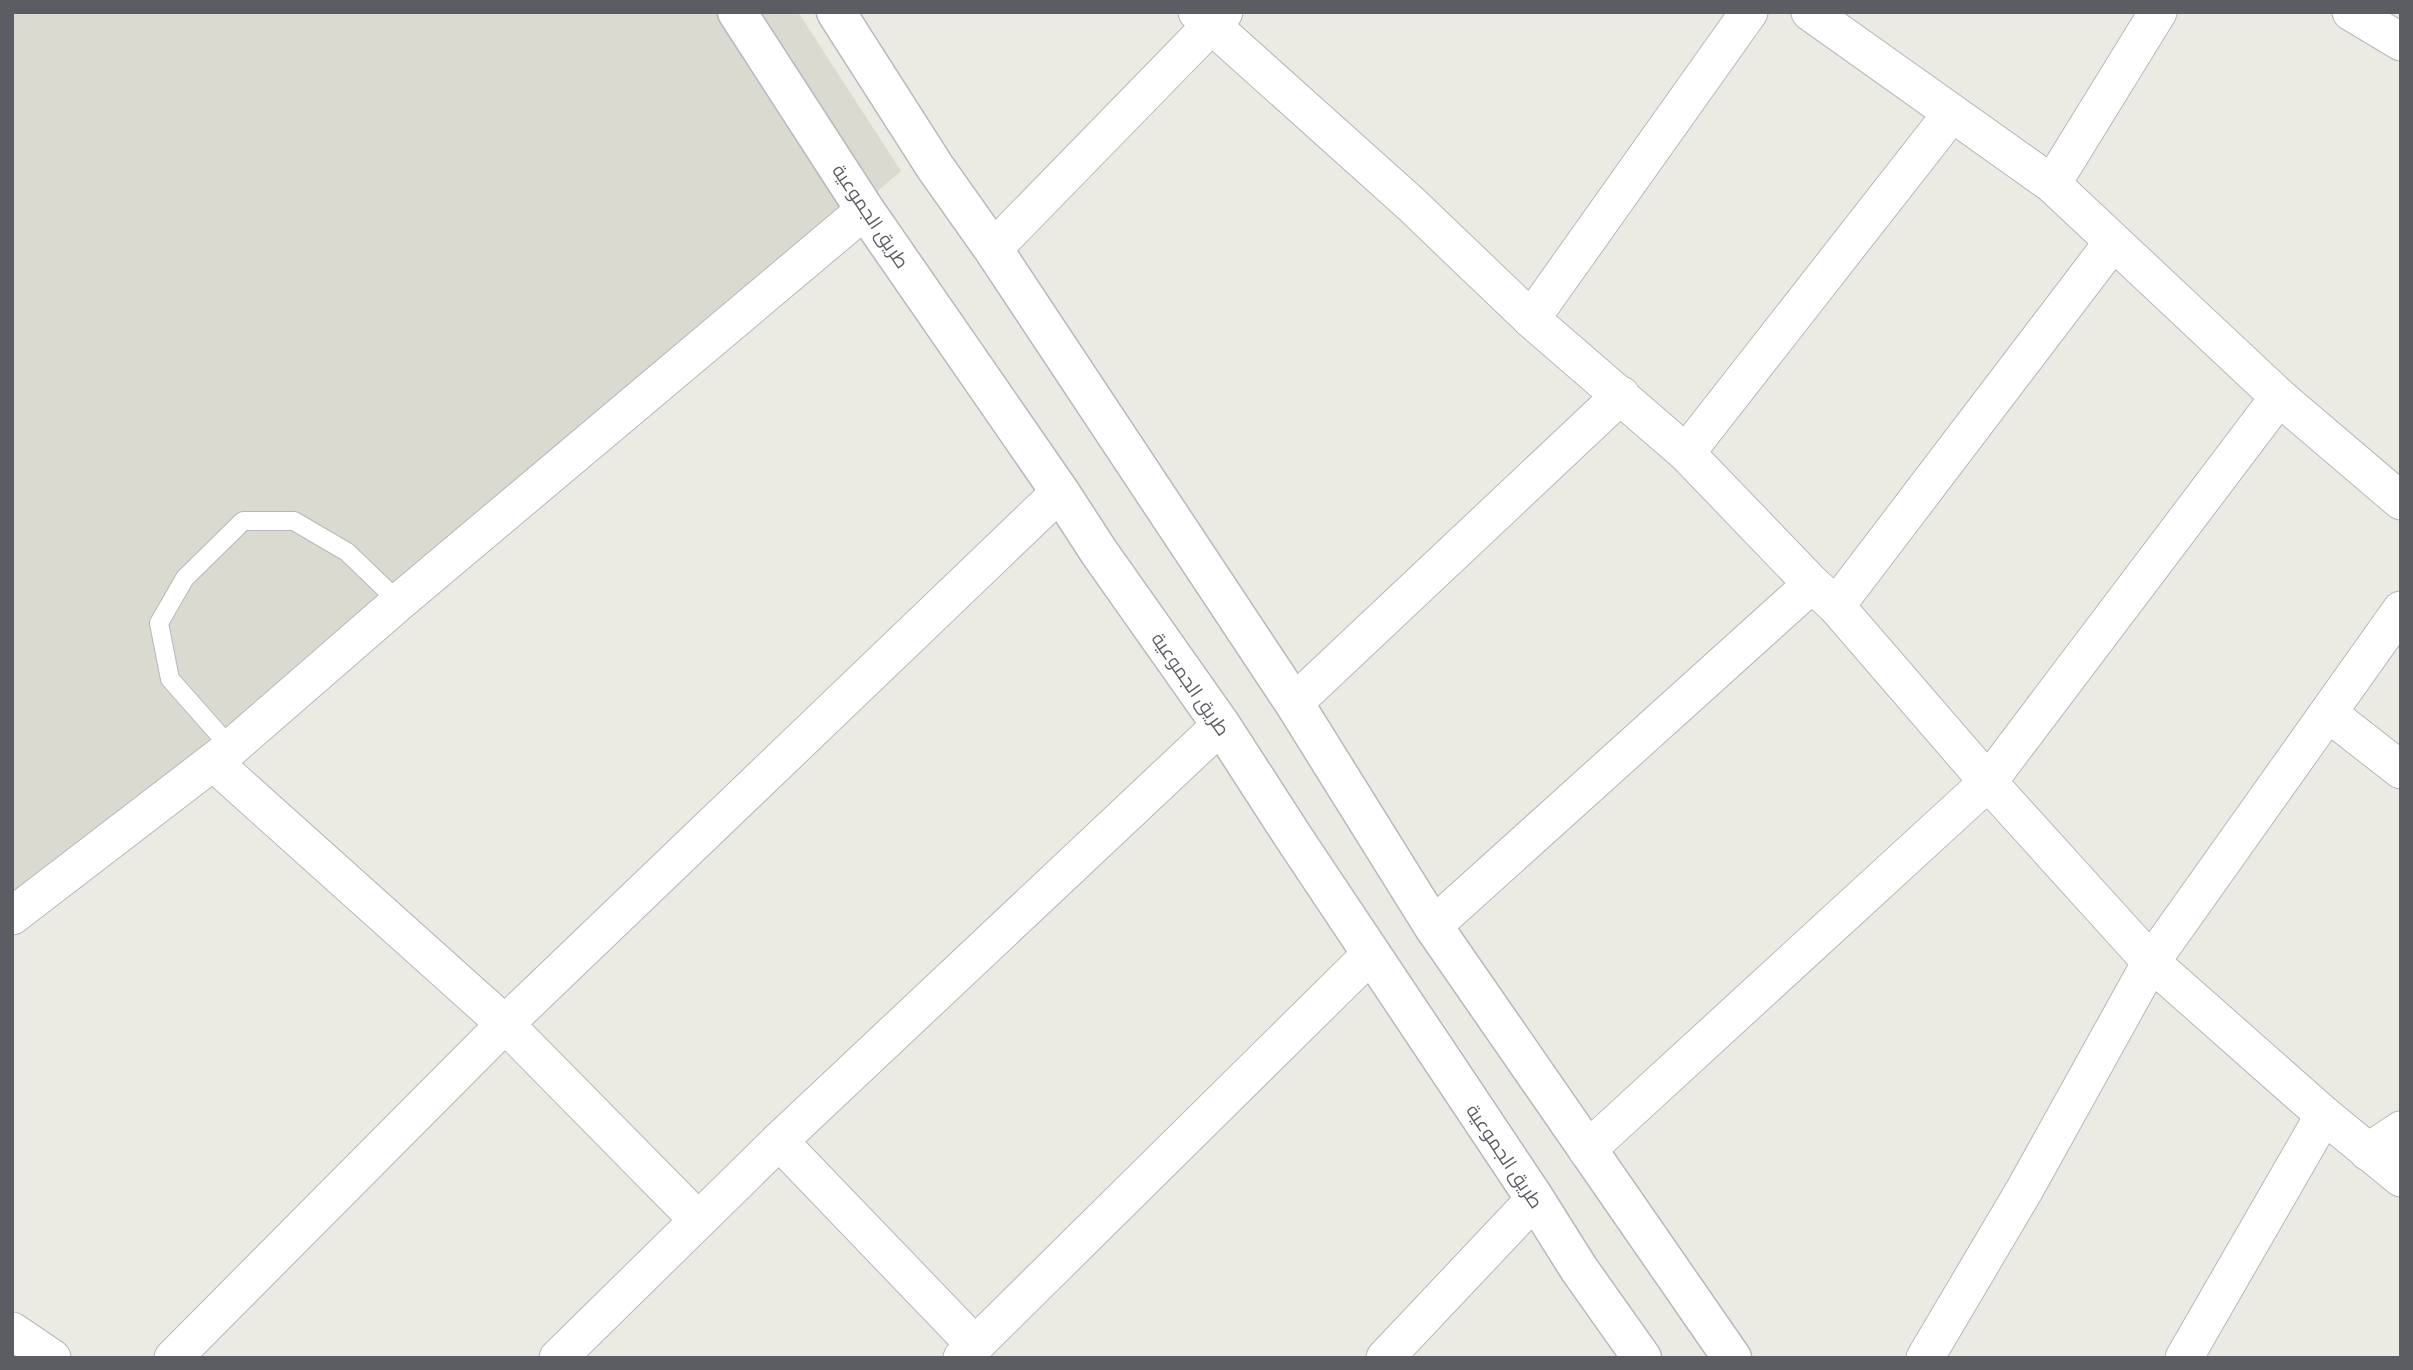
<svg xmlns="http://www.w3.org/2000/svg" width="2413" height="1370" font-family="Barlow,Cairo,sans-serif">
<style>
.education{fill:#dbdad1}
.lines{fill:none;stroke-linecap:round;stroke-linejoin:round}
.lane-casing{stroke:#b5b7bc;stroke-width:20}
.street-casing{stroke:#b5b7bc;stroke-width:39}
.secondary-casing{stroke:#b6b8bd;stroke-width:41}
.lane{stroke:#fff;stroke-width:18}
.street{stroke:#fff;stroke-width:37}
.secondary{stroke:#fff;stroke-width:38}
.labels{text-anchor:middle;stroke-width:7;stroke-linejoin:round;paint-order:stroke}
.street-label{font-size:19px;fill:#5b5d62;stroke:#fff}
</style>
<rect width="100%" height="100%" fill="#ecebe3"/>
<path class="education" d="M12 12H798L901 171 12 937Z"/>
<g class="lines">
<g class="lane-casing">
<path id="lane" d="M231 748 170 679 159 623 185 578 243 521H294L347 552 399 602"/>
</g>
<g class="street-casing">
<g id="street">
<path d="M1197 12 1411 204 1531 319 1686 453 1812 584 1836 606 1988 782 2151 962 2324 1115 2401 1178"/>
<path d="M1810 12 2052 184 2279 397 2401 501"/>
<path d="M2351 12 2401 42"/>
<path d="M2052 184 2158 12"/>
<path d="M993 249 1224 12"/>
<path d="M1531 319 1749 12"/>
<path d="M1686 453 1952 113"/>
<path d="M1836 606 2113 242"/>
<path d="M1294 703 1621 395"/>
<path d="M2328 713 2401 770"/>
<path d="M213 762 505 1024 698 1220"/>
<path d="M12 916 231 748 399 602 865 210"/>
<path d="M1433 926 1812 584"/>
<path d="M779 1141 975 1345"/>
<path d="M1587 1150 1988 782 2279 397"/>
<path d="M2368 1152 2401 1130"/>
<path d="M12 1331 52 1358"/>
<path d="M173 1358 505 1024 1060 492"/>
<path d="M558 1358 779 1141 1221 725"/>
<path d="M962 1358 1371 954"/>
<path d="M1385 1358 1535 1199"/>
<path d="M1925 1358 2025 1189 2151 962 2401 610"/>
<path d="M2184 1358 2324 1115"/>
</g>
</g>
<g class="secondary-casing">
<g id="secondary">
<path d="M737 12 865 210 1060 492 1099 552 1221 725 1294 838 1535 1199 1579 1269 1642 1358"/>
<path d="M836 12 935 167 993 249 1294 703 1433 926 1732 1358"/>
</g>
</g>
<use href="#lane" class="lane"/>
<use href="#street" class="street"/>
<use href="#secondary" class="secondary"/>
</g>
<g class="labels">
<g class="street-label">
<text transform="translate(871 216) rotate(56)" y="7">طريق الجموعية</text>
<text transform="translate(1191 684) rotate(55)" y="7">طريق الجموعية</text>
<text transform="translate(1505 1156) rotate(56)" y="7">طريق الجموعية</text>
</g>
</g>
<rect width="2413" height="1370" fill="none" stroke="#5b5d62" stroke-width="28"/>
</svg>
